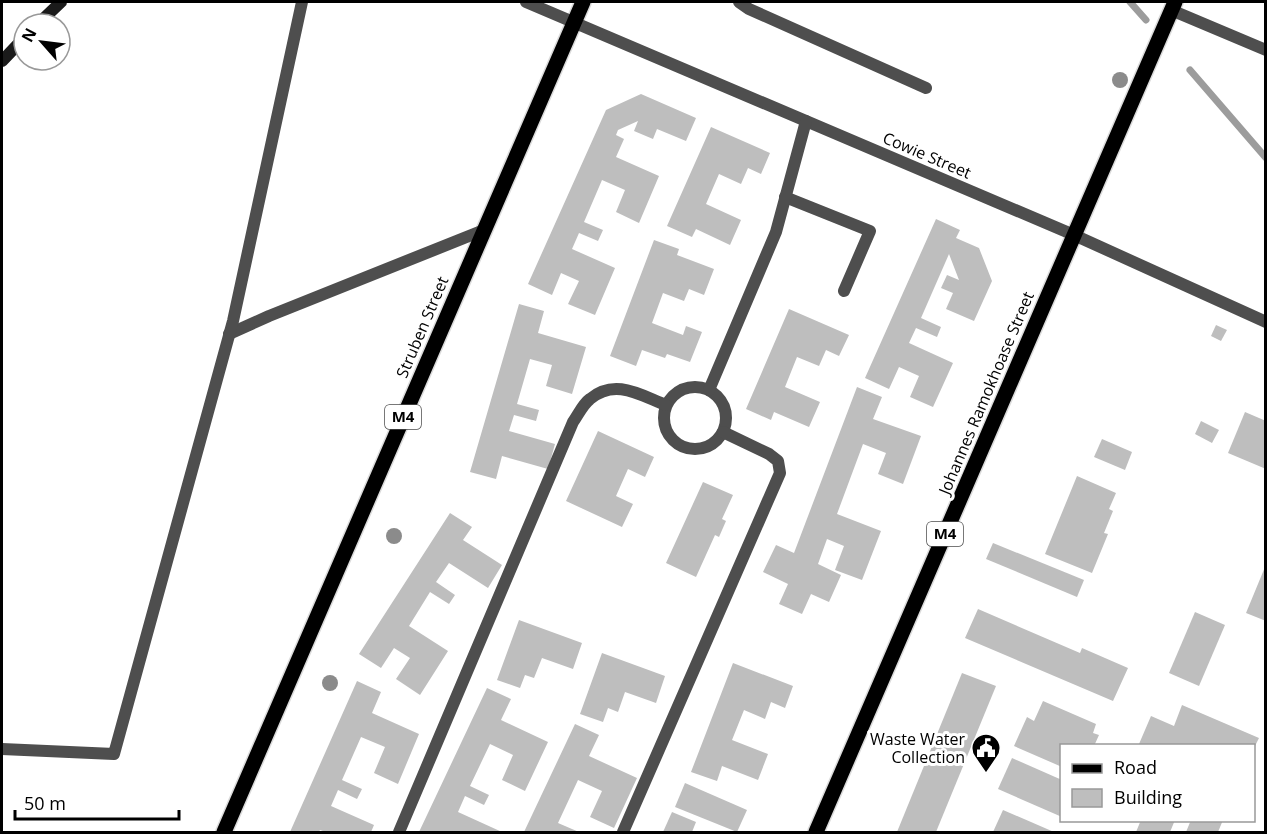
<svg xmlns="http://www.w3.org/2000/svg" width="1267" height="834" font-family="'Open Sans',sans-serif">
<style>
.lines{fill:none;stroke-linecap:round;stroke-linejoin:round}
.stream{stroke:#9c9c9c;stroke-width:7}
.building{fill:#bebebe}
.primary-casing{stroke:#dbdbdb;stroke-width:18}
.lane{stroke:#4e4e4e;stroke-width:12}
.street{stroke:#4e4e4e;stroke-width:12}
.secondary{stroke:#1b1b1b;stroke-width:12}
.primary{stroke:#000;stroke-width:15}
.tree{fill:#8b8b8b}
.labels{text-anchor:middle;stroke-width:6;stroke-linejoin:round;paint-order:stroke}
.shield{fill:#fff;stroke:#4c4c4c;stroke-width:1.5}
.shield-label{font-size:15px;font-weight:bold;fill:#000}
.street-label{font-size:16px;fill:#000;stroke:#fff}
.poi-label{font-size:16px;fill:#000;stroke:#fff;text-anchor:end}
</style>
<rect width="100%" height="100%" fill="#fff"/>
<g class="lines">
<g class="stream">
<path d="M1130 2 1146 20"/>
<path d="M1190 70 1266 158"/>
</g>
</g>
<g class="building">
<path d="M641 94 696 118 686 141 657 129 653 139 634 131 638 121 618 130 616 135 624 139 616 157 659 176 639 223 616 212 625 190 602 180 584 222 603 230 598 241 579 233 572 249 615 268 595 315 568 304 579 281 561 273 552 295 528 284 606 110Z"/>
<path d="M711 127 770 153 761 174 748 168 741 184 719 174 706 204 741 220 730 245 696 229 692 237 667 226Z"/>
<path d="M936 219 960 230 956 238 979 248 992 281 974 321 946 309 953 293 941 288 947 275 959 280 949 254 921 318 941 327 937 337 916 328 909 343 953 363 933 407 910 397 919 376 899 367 889 389 865 378Z"/>
<path d="M654 240 679 249 677 255 714 269 704 295 689 289 684 301 663 293 652 323 683 335 686 326 702 332 690 362 667 354 665 358 642 350 636 366 610 356Z"/>
<path d="M519 304 544 311 538 333 586 347 572 394 546 386 552 365 530 359 517 404 539 410 536 421 514 415 509 431 555 444 548 469 502 456 496 479 470 472Z"/>
<path d="M789 309 849 335 839 356 826 350 819 366 797 357 785 387 820 402 809 427 774 412 771 420 746 409Z"/>
<path d="M1216 325 1227 330 1221 341 1211 336Z"/>
<path d="M857 387 882 397 873 419 921 436 903 484 878 474 886 453 863 444 837 514 881 531 862 580 835 570 844 546 827 539 818 564 841 575 829 602 811 594 802 614 779 604 788 584 763 572 776 545 794 553Z"/>
<path d="M1245 412 1266 421V469L1228 453Z"/>
<path d="M1201 421 1219 430 1212 443 1195 434Z"/>
<path d="M598 431 654 457 645 477 628 469 616 496 633 504 622 527 566 501Z"/>
<path d="M1102 439 1132 452 1125 470 1094 457Z"/>
<path d="M1077 476 1116 493 1109 509 1113 511 1104 533 1108 534 1092 573 1045 554Z"/>
<path d="M703 482 733 495 722 519 726 521 719 537 715 535 696 577 666 563Z"/>
<path d="M450 513 472 527 463 540 502 565 488 588 449 563 436 582 455 595 449 604 430 592 409 626 448 651 420 695 396 679 410 658 394 648 381 668 359 654Z"/>
<path d="M993 543 1084 580 1077 597 986 559Z"/>
<path d="M1265 567H1266V621L1246 613Z"/>
<path d="M978 609 1080 653 1082 648 1128 668 1113 701 965 638Z"/>
<path d="M1195 612 1225 625 1199 686 1169 673Z"/>
<path d="M519 620 582 643 573 669 542 658 534 678 525 675 520 688 497 680Z"/>
<path d="M602 653 665 676 656 703 625 692 618 712 608 708 603 722 580 714Z"/>
<path d="M733 663 793 686 785 708 771 702 765 719 744 710 732 740 768 754 758 780 722 766 717 781 691 772Z"/>
<path d="M962 673 996 686 936 832H897Z"/>
<path d="M357 681 381 692 372 713 419 734 398 784 374 773 385 747 361 737 342 780 362 789 357 799 338 790 331 806 374 825 371 832H326L320 830 319 832H290Z"/>
<path d="M487 688 511 699 501 720 548 742 525 791 502 780 513 755 490 744 470 786 489 795 484 805 465 796 458 812 502 832H419Z"/>
<path d="M1043 701 1096 724 1093 733 1099 735 1094 746H1062V767L1014 746 1027 717 1034 721Z"/>
<path d="M1182 705 1259 738 1255 746 1139 744 1151 716 1174 726Z"/>
<path d="M575 724 599 735 589 756 637 778 614 828 590 817 602 791 578 780 558 823 579 832H524Z"/>
<path d="M1012 758 1062 780V817L998 789Z"/>
<path d="M685 783 747 810 737 832 675 807Z"/>
<path d="M1003 810 1054 832H993Z"/>
<path d="M672 812 696 822 692 832H663Z"/>
<path d="M1141 820H1175L1170 832H1136Z"/>
<path d="M1191 820H1223L1218 832H1186Z"/>
</g>
<g class="lines">
<g class="primary-casing">
<g id="primary">
<path d="M224 832 583 2"/>
<path d="M816 832 1175 2"/>
</g>
</g>
<g class="lane">
<path d="M739 2 749 9 926 88"/>
<path d="M785 197 870 231 844 291"/>
<path d="M229 334 269 316 484 230"/>
<path d="M2 749 114 754 233 321 302 2"/>
</g>
<g class="street">
<path d="M526 2 1074 235 1266 322"/>
<path d="M1171 10 1266 50"/>
<circle cx="695" cy="418" r="31"/>
<path d="M709 390 776 232 806 121"/>
<path d="M399 832 573 422C578 415 583 404 590 399 615 378 640 395 666 405"/>
<path d="M623 832 780 473 778 461 769 454 723 432"/>
</g>
<g class="secondary">
<path d="M38 24 61 2"/>
<path d="M2 61 24 38"/>
</g>
<use href="#primary" class="primary"/>
</g>
<g class="tree">
<circle cx="1120" cy="80" r="8"/>
<circle cx="394" cy="536" r="8"/>
<circle cx="330" cy="683" r="8"/>
</g>
<defs>
<g id="civic-pin" transform="scale(1.5)"><path d="M0 17L-7.5 6A9.5 9.5 0 1 1 7.5 6Z" fill="#000" stroke="#fff"/><path d="M-.6-6.5H3V-4.5H.6V-3L4-1V1h2V6H-6V1h2V-1L-.6-3ZM-1.2 2.5V6h2.4V2.5Z" fill="#fff"/></g>
</defs>
<g fill-rule="evenodd">
<use href="#civic-pin" x="986" y="748"/>
</g>
<g class="labels">
<g class="shield">
<rect x="385" y="405" width="36" height="24" rx="4.5"/>
<rect x="927" y="522" width="36" height="24" rx="4.5"/>
</g>
<g class="shield-label">
<text x="403" y="422">M4</text>
<text x="945" y="539">M4</text>
</g>
<g class="street-label">
<text transform="translate(927 155) rotate(23)" y="6">Cowie Street</text>
<text transform="translate(422 327) rotate(-67)" y="6">Struben Street</text>
<text transform="translate(986 393) rotate(-67)" y="6">Johannes Ramokhoase Street</text>
</g>
<g class="poi-label">
<text x="965" y="745">Waste Water<tspan x="965" dy="18">Collection</tspan></text>
</g>
</g>
<rect width="1267" height="834" fill="none" stroke="#000000" stroke-width="6"/>
<rect x="1060" y="744" width="195" height="78" fill="#ffffff" stroke="#999999" stroke-width="1.5"/>
<rect x="1072" y="764" width="30" height="9" fill="#000000" stroke="#999999" stroke-width="1.5"/>
<text x="1114" y="774" font-size="18" fill="#000000">Road</text>
<rect x="1072" y="789" width="30" height="18" fill="#bebebe" stroke="#999999" stroke-width="1.5"/>
<text x="1114" y="804" font-size="18" fill="#000000">Building</text>
<g transform="translate(42 42) rotate(298)"><circle r="28" fill="#ffffff" stroke="#999999" stroke-width="1.5"/>
<path d="M0-4.5L10 22L0 15L-10 22Z" fill="#000000"/>
<text y="-9" font-size="16" font-weight="bold" text-anchor="middle" fill="#000000">N</text>
</g>
<path d="M15 810v9h164v-9" fill="none" stroke="#000000" stroke-width="3"/>
<text x="24" y="810" font-size="18" fill="#000000" stroke="#ffffff" stroke-width="4.5" paint-order="stroke">50 m</text>
</svg>
